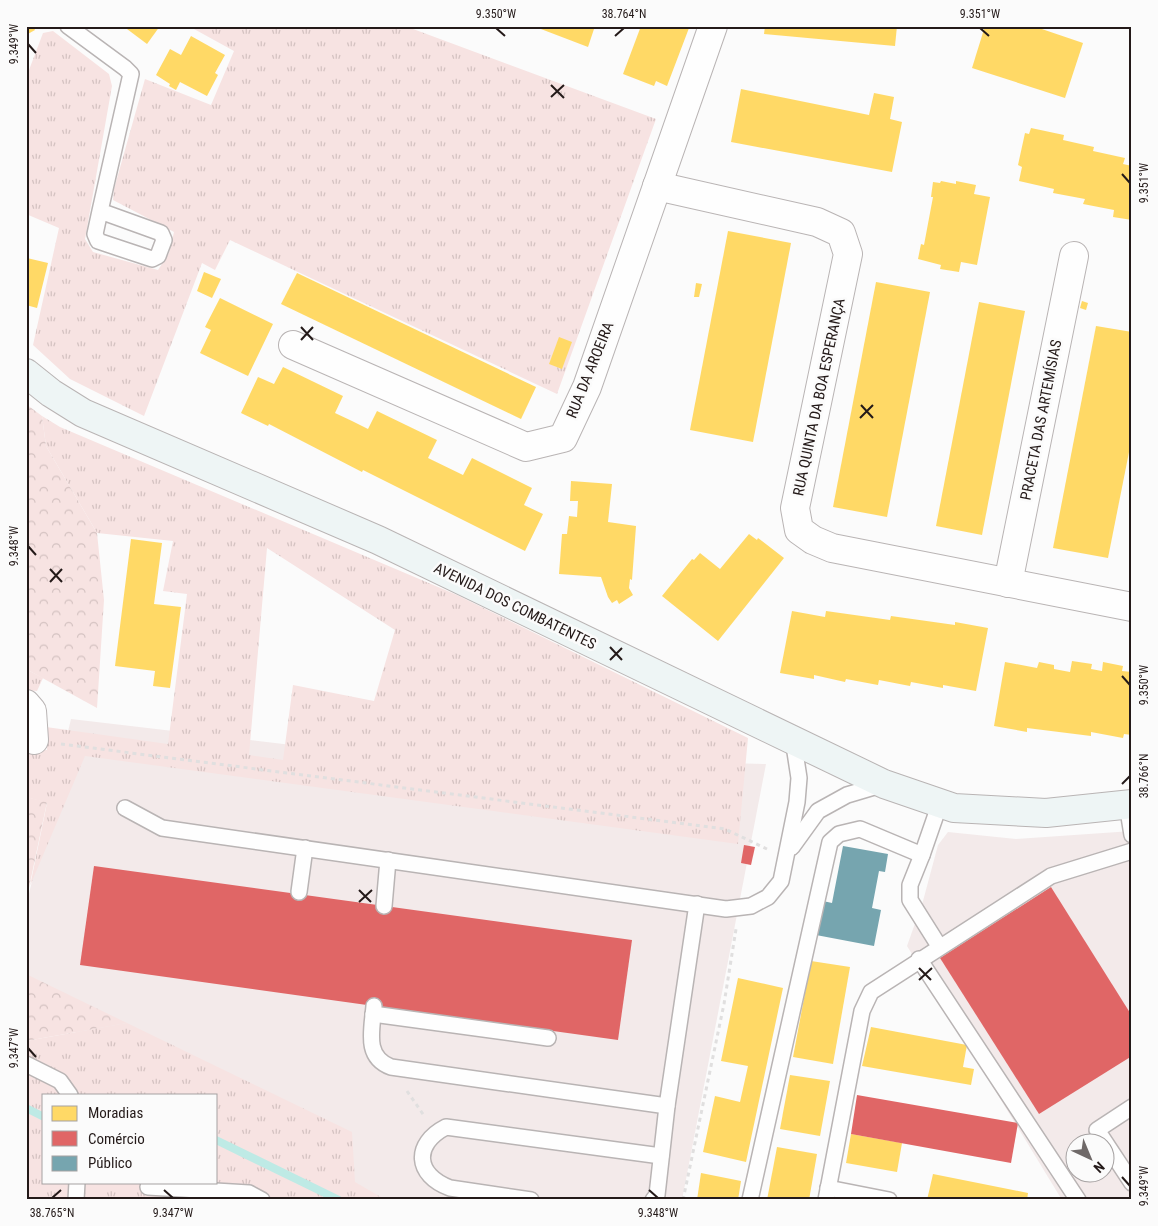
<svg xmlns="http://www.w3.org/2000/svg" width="1158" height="1226" font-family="'Roboto Condensed',sans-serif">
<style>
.built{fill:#f3eaea;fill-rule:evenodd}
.grass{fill:url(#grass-tufts);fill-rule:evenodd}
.forest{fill:url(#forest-crowns)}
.homes{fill:#ffd966}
.shops{fill:#e06666}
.public{fill:#76a5af}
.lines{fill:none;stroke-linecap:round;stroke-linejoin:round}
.stream{stroke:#beeae5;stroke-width:8}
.lane-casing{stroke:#b9b4b4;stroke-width:18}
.street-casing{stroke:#b9b4b4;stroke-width:30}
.secondary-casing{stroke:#b9b4b4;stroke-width:30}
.path{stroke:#e0dfdf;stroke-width:3;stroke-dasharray:4 4;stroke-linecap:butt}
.lane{stroke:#fefefe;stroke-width:15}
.street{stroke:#fefefe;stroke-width:28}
.secondary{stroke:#eef5f5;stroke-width:28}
.ticks{fill:none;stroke:#241a19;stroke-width:2}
.labels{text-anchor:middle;stroke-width:5;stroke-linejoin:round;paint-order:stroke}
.street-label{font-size:15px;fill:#241a19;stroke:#fbfbfb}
.neatline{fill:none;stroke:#241a19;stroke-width:2}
.ticks-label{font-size:12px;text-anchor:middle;fill:#241a19}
</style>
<defs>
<pattern id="grass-tufts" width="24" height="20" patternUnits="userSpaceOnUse" patternTransform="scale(1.25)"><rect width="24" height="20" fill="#f7e3e2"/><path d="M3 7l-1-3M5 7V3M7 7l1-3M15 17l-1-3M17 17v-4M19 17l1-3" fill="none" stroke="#d4c2c1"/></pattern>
<pattern id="forest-crowns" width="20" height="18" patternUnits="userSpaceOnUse" patternTransform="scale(1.25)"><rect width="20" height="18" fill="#f7e3e2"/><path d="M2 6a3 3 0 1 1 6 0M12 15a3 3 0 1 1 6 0" fill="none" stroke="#d4c2c1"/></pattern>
</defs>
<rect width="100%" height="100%" fill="#fbfbfb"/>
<g class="built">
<path d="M71 719 359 753 766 764 682 1200H365L216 1095 26 1009V906Z"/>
<path d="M1132 831V1200H1062L907 946 923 901 938 845 948 832 1016 839ZM1076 1144H1106V1174H1076Z"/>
</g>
<g class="grass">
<path d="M195 26H405L656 119 557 394 230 240 215 270 202 263 144 416 70 379 33 345 59 228 26 214V78L43 33 53 31 109 74 112 86 85 239 93 252 158 270 169 253 174 232 113 200 114 189 145 79 211 105 234 51 194 29Z"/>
<path d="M42 416 60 427 457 595 748 738 738 844 85 756 30 886 47 803 26 797V748L47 750 46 727 168 744 187 594 163 591 173 541 97 533 46 446ZM267 548 395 630 374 701 293 685 283 760 249 755Z"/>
<path d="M26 669 43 678 37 691 26 690Z"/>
<path d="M127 1023 352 1132 355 1182 386 1200H26V1041ZM44 1095H216V1182H44Z"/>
</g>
<g class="forest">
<path d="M26 404 42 416 46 446 97 533 104 600 97 708 26 669Z"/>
<path d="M26 797 47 802 26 902Z"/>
<path d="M26 974 127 1023 26 1041Z"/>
</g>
<g class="homes">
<path d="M28 26H33L35 30 26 35V27Z"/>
<path d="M123 26H160L147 44Z"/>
<path d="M533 26H595L588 47Z"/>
<path d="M641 26H683L689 28 667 86 656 81 654 86 623 74Z"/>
<path d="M765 26H897L895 46 764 34Z"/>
<path d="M985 26H1033L1083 43 1065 98 972 68Z"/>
<path d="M191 36 225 55 215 73 218 75 207 96 180 82 176 90 169 86 170 84 156 75 170 49 181 55Z"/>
<path d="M741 89 869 115 874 93 894 97 890 119 902 122 892 172 731 142Z"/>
<path d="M1031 128 1064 135 1063 140 1094 147 1093 151 1125 158 1123 164 1132 166V220L1113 217 1114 210 1083 204 1085 199 1053 193 1054 189 1019 181 1022 167 1018 165 1025 133 1029 134Z"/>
<path d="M941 181 956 184V181L976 185 974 194 990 197 977 265 961 262 959 272 940 269 941 265 918 259 921 244 924 245 933 197H931L933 182 940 183Z"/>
<path d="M728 231 791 243 753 442 690 430Z"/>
<path d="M27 258 48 263 37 308 26 305Z"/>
<path d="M204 272 221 279 212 298 197 291Z"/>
<path d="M297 273 536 387 521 419 281 304Z"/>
<path d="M876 282 930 292 887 517 833 507Z"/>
<path d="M696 283 702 284 699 297H694Z"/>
<path d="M220 298 273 324 248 376 200 353 211 330 205 327Z"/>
<path d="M1082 301 1088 303 1086 310 1080 308Z"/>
<path d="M979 302 1025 311 982 535 936 526Z"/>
<path d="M1096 326 1132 332V437L1108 558 1053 548Z"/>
<path d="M559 337 572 342 562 369 549 364Z"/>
<path d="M283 367 343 396 335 413 352 421 368 429 377 411 437 440 428 458 463 475 472 458 532 488 524 505 543 514 525 551 363 470 362 472 269 424 268 426 241 413 258 377 274 384Z"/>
<path d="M571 481 612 484 608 522 636 526 632 580 630 579 629 588 633 595 619 604 617 600 612 603 608 597 601 577 559 574 562 534H567L569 516 577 517 578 501H570Z"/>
<path d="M749 534 757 540 758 538 784 558 718 641 662 596 692 559 694 560 700 553 720 569Z"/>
<path d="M131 539 162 543 154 604 181 607 170 688 153 686 155 671 115 666Z"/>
<path d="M792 611 825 617 826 611 890 620 891 616 955 625V622L988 628 976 691 943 685V688L911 682 910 686 879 680 878 685 846 679 845 682 814 675V679L780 673Z"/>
<path d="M1072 661 1092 664 1091 669 1102 671 1103 662 1123 666 1122 671 1132 672V735L1124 734 1123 738 1091 732V736L1027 728V732L994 726 1005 662 1037 668 1039 662 1054 665V669L1070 672Z"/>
<path d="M811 961 850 967 833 1064 793 1057Z"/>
<path d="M738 978 783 988 746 1162 703 1152 715 1096 740 1102 748 1066 721 1061Z"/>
<path d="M871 1027 967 1045 963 1067 974 1069 971 1085 862 1066Z"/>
<path d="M790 1075 830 1081 820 1136 780 1129Z"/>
<path d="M851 1134 902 1143 897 1172 846 1163Z"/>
<path d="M777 1147 817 1154 809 1200H767Z"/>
<path d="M701 1173 741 1181 738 1200H697Z"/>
<path d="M933 1174 1028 1193 1027 1200H927Z"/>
</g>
<g class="shops">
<path d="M744 845 755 847 751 865 741 863Z"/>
<path d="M94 866 632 940 618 1040 80 965Z"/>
<path d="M1051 887 1132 1016V1056L1039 1114 940 958Z"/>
<path d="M857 1095 1018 1123 1011 1163 851 1134Z"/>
</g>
<path class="public" d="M843 846 888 854 885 872 879 871 872 908 881 910 874 946 816 935 823 901 832 903Z"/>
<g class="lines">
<g class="stream">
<path d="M26 1108 44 1117"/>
<path d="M216 1140 339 1200"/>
</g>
<g class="lane-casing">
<g id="lane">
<path d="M68 26 125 68 131 74 100 211 95 234 98 241 152 259 158 256 164 240 161 233 100 211"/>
<path d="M1127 804 1132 835"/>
<path d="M125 808 162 828 726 909 751 906 768 897 781 881 797 802 799 778 793 739"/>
<path d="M792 847 818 811 847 795 884 784"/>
<path d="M922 855 910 885V900L939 946"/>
<path d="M299 892 305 848"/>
<path d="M384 906 388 860"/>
<path d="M919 959 1078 1200"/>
<path d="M374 1006C372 1030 364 1057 391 1067L667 1106 697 904"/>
<path d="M373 1014 548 1038"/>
<path d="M26 1064 60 1081 70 1095"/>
<path d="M1132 1107 1097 1130 1132 1183"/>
<path d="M148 1187 249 1193 262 1200"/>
<path d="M828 1188 889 1200"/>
<path d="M76 1200 77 1182"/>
<path d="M531 1200 450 1188C415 1175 413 1144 446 1127L661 1156"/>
<path d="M653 1200 657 1195 667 1106"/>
<path d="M750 1200 830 842 839 834 860 829 922 855 940 803"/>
<path d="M826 1200 862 1011 871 992 1051 876 1132 851"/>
</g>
</g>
<g class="street-casing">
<g id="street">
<path d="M657 186 817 222 841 233 848 254 795 508 799 530 813 540 832 548 1132 607"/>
<path d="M293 345 526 447 563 438 587 387 713 26"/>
<path d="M1008 583 1074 256"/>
<path d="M26 704 32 711 34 740"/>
</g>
</g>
<g class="secondary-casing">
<path id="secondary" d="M26 373 51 393 83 413 378 540 884 784 954 808 1046 813 1132 804"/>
</g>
<g class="path">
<path d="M61 744 725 829 767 849"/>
<path d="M407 1091 425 1117"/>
<path d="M683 1200 724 1004 736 929"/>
</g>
<use href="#lane" class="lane"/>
<use href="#street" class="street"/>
<use href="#secondary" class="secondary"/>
</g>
<path class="ticks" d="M496 28 505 36M980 28 989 36M615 36 624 28M28 44 36 53M551 85 564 98M551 97 564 85M1122 174 1130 183M301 327 313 340M301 340 313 327M861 405 873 418M860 418 873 405M28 546 36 555M50 569 62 582M50 582 62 569M610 647 622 660M610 660 622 648M1122 676 1130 685M1122 784 1130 776M359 890 371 902M359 902 372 890M919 968 931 980M919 980 932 968M28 1048 36 1057M1122 1177 1130 1186M164 1190 173 1198M649 1190 658 1198M52 1198 61 1190"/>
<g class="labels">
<g class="street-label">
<text transform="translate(590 370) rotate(-68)" y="5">RUA DA AROEIRA</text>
<text transform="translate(819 397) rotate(-78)" y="5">RUA QUINTA DA BOA ESPERANÇA</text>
<text transform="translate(1041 420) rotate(-79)" y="5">PRACETA DAS ARTEMÍSIAS</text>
<text transform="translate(515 606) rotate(26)" y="5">AVENIDA DOS COMBATENTES</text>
</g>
</g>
<rect width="1158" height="1226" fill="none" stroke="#fbfbfb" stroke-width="55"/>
<rect x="42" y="1094" width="175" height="90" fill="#fbfbfb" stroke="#a5a1a1"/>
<rect x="52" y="1106" width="25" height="15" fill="#ffd966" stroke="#a5a1a1"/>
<text x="88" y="1118" font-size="15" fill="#241a19">Moradias</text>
<rect x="52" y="1131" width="25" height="15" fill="#e06666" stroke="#a5a1a1"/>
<text x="88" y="1144" font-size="15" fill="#241a19">Comércio</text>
<rect x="52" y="1156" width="25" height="15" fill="#76a5af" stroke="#a5a1a1"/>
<text x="88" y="1168" font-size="15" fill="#241a19">Público</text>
<g transform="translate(1090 1158) rotate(136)"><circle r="24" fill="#fbfbfb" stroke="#a5a1a1"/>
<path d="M0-4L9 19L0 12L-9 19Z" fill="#6f6968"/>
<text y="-8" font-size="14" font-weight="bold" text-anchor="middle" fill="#241a19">N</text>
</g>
<rect x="28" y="28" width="1102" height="1170" class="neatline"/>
<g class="ticks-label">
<text x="496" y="18">9.350°W</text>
<text x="624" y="18">38.764°N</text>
<text x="980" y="18">9.351°W</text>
<text transform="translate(14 44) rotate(-90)" y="4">9.349°W</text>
<text transform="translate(1144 183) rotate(-90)" y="4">9.351°W</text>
<text transform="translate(14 546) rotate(-90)" y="4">9.348°W</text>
<text transform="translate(1144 685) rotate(-90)" y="4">9.350°W</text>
<text transform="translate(1144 776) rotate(-90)" y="4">38.766°N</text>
<text transform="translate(14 1048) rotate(-90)" y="4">9.347°W</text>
<text transform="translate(1144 1186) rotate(-90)" y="4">9.349°W</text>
<text x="52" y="1217">38.765°N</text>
<text x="173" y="1217">9.347°W</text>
<text x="658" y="1217">9.348°W</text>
</g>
</svg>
